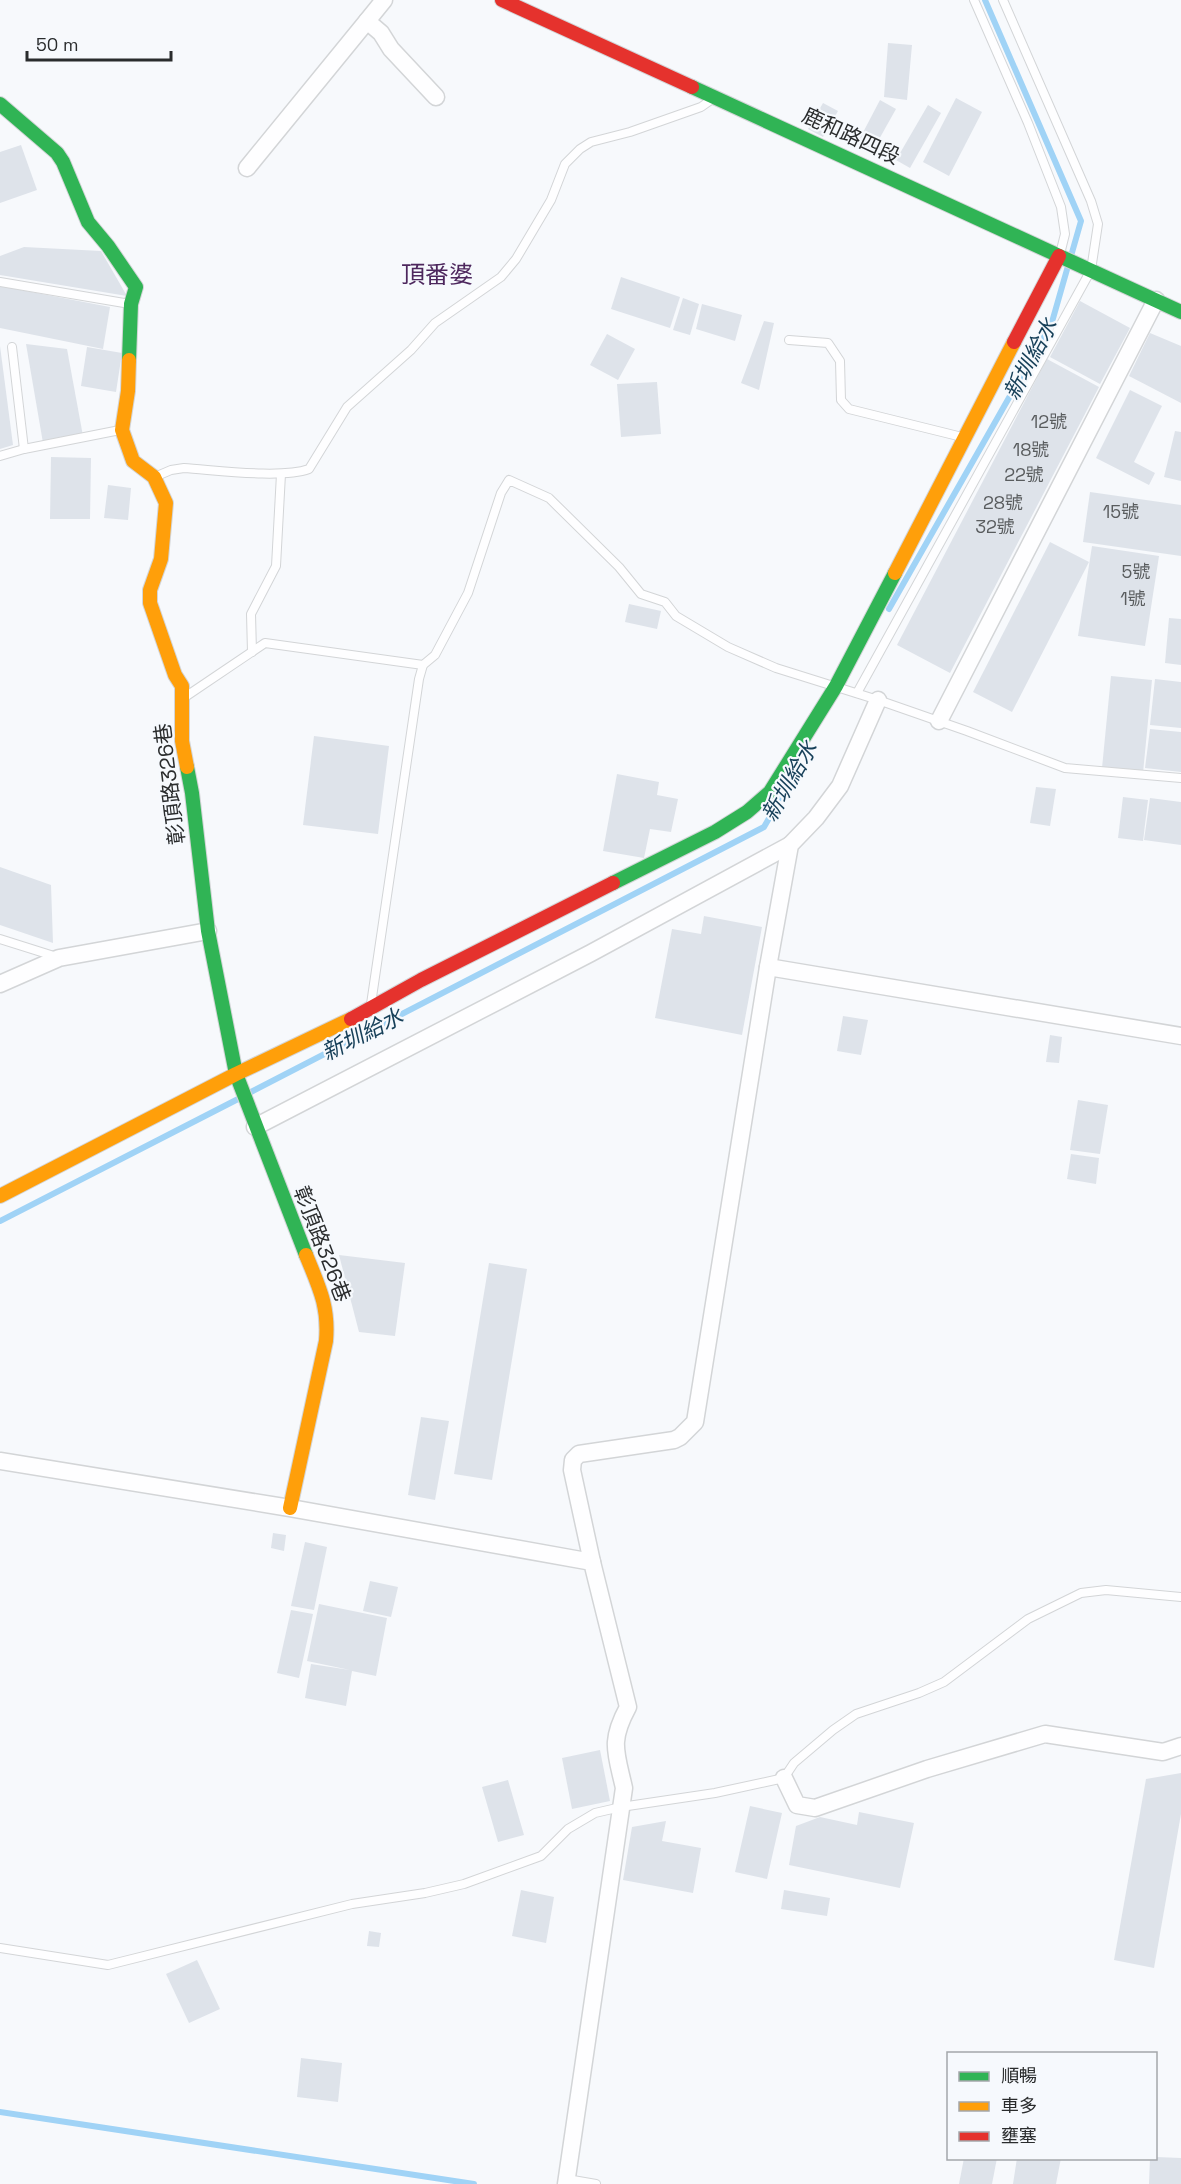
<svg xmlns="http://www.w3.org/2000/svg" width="1181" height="2184" font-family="'Space Grotesk','Noto Sans TC',sans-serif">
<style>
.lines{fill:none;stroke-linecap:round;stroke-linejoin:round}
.stream{stroke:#a0d3f6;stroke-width:6}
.building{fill:#dee3ea}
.lane-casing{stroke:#d3d5d7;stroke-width:10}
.street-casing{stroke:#d3d5d7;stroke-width:19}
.fast-casing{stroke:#d3d5d7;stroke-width:16}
.slow-casing{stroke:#d3d5d7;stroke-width:16}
.jam-casing{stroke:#d3d5d7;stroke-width:16}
.lane{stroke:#fefeff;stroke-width:8}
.street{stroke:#fefeff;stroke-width:16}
.fast{stroke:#30b455;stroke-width:14}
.slow{stroke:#ff9f0a;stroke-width:14}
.jam{stroke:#e5322d;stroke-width:14}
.labels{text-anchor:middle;stroke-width:4.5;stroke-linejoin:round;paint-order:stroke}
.number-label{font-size:18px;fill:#595c5e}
.street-label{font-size:21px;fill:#2a2c2d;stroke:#f6f9fd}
.water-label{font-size:22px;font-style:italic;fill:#163f58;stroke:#f6f9fd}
.quarter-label{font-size:24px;fill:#4d275d;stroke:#f6f9fd}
</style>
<rect width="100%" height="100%" fill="#f7f9fc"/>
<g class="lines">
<g class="stream">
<path d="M985 0 1081 221 1071 256"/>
<path d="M889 609 1052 322 1068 266"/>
<path d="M249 1093 764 827 787 787"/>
<path d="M0 1221 240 1098"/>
<path d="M0 2112 474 2184"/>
</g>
</g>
<g class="building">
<path d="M888 43 912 45 907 100 884 97Z"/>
<path d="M956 98 982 112 949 176 923 162Z"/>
<path d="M880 100 896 109 873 150 858 142Z"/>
<path d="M823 103 838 111 823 137 808 129Z"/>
<path d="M928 105 941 113 910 168 896 160Z"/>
<path d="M21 145 37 190 0 203V152Z"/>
<path d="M24 247 101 251 127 296 0 275V256Z"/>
<path d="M621 277 680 297 670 328 611 309Z"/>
<path d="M0 286 110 307 103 349 0 328Z"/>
<path d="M683 298 699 304 690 335 673 330Z"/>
<path d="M1080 301 1130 328 1100 384 1050 357Z"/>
<path d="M702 304 742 315 735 341 696 329Z"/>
<path d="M764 321 774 323 759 390 741 383Z"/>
<path d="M1150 333 1181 346V403L1129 376Z"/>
<path d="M607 334 635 349 618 380 590 365Z"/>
<path d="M26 344 67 349 83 436 43 443Z"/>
<path d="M0 346 13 445 0 449Z"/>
<path d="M87 347 122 353 116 392 81 386Z"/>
<path d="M1047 359 1099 387 950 673 897 645Z"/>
<path d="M657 382 661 434 621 437 617 384Z"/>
<path d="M1130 390 1162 406 1134 462 1155 473 1149 485 1096 458Z"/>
<path d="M1175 431 1181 432V481L1164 477Z"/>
<path d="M51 457 91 458 90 519H50Z"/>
<path d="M108 485 131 488 128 520 104 518Z"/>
<path d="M1090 492 1181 505V556L1083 542Z"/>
<path d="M1050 542 1089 562 1012 712 973 692Z"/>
<path d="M1092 546 1159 556 1145 646 1078 636Z"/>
<path d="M629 604 661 611 657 629 625 622Z"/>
<path d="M1169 618 1181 619V665L1165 663Z"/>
<path d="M1111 676 1152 680 1143 773 1102 768Z"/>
<path d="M1155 679 1181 682V728L1150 725Z"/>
<path d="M1150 729 1181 732V772L1145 768Z"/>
<path d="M314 736 389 746 378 834 303 825Z"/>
<path d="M617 774 659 782 657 795 678 799 671 832 650 829 644 858 603 851Z"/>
<path d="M1036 787 1056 789 1050 826 1030 823Z"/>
<path d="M1123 797 1148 800 1143 841 1118 838Z"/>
<path d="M1150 798 1181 802V845L1144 840Z"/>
<path d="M0 867 51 885 53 943 0 925Z"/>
<path d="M704 916 762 927 742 1035 655 1018 672 929 701 934Z"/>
<path d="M843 1016 868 1020 861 1055 837 1051Z"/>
<path d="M1050 1035 1062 1037 1059 1063 1046 1062Z"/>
<path d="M1078 1100 1108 1105 1100 1154 1070 1150Z"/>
<path d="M1071 1154 1099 1158 1096 1184 1067 1179Z"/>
<path d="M339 1255 405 1263 395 1336 359 1332Z"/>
<path d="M489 1263 527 1269 492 1480 454 1474Z"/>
<path d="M421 1417 449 1421 435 1500 408 1495Z"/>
<path d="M273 1533 286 1535 284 1551 271 1548Z"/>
<path d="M305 1542 327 1547 314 1610 291 1606Z"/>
<path d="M370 1581 398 1587 391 1617 363 1611Z"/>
<path d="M319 1604 387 1618 376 1676 352 1671 346 1706 305 1698 311 1664 350 1670 307 1661Z"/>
<path d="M291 1610 313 1614 299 1678 277 1673Z"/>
<path d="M600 1750 610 1801 572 1809 562 1758Z"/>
<path d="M1181 1773V1814L1154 1968 1114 1960 1146 1779Z"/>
<path d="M508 1780 524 1835 498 1842 482 1787Z"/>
<path d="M750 1806 782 1813 767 1879 735 1872Z"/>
<path d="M859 1812 914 1823 900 1888 789 1865 796 1826 820 1817 857 1825Z"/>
<path d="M666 1821 662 1841 701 1848 693 1893 623 1880 632 1827Z"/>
<path d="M521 1890 554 1897 546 1943 512 1936Z"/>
<path d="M784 1890 830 1898 827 1916 781 1909Z"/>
<path d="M369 1931 381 1933 379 1947 367 1946Z"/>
<path d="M197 1960 220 2009 189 2023 166 1974Z"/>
<path d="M301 2058 342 2063 338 2102 297 2097Z"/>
<path d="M1156 2157 1181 2158V2184H1149L1150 2158H1156Z"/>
<path d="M964 2158H997L992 2184H959Z"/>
<path d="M1017 2158H1061L1056 2184H1013Z"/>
</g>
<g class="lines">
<g class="lane-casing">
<g id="lane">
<path d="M974 0 1028 123 1061 207 1065 234 1060 254"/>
<path d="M0 282 130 304"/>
<path d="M789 340 828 343 840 361 841 400 849 409 962 437"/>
<path d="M12 347 24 449"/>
<path d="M0 456 24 449 120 430"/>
<path d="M157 476 171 470 184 468C216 470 281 479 309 469L347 407 411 350 435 323 501 277 516 259 551 200 565 164 580 149 591 142 630 132 701 107 711 100"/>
<path d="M252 652 251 614 276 566 281 474"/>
<path d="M857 693 1091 270 1098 224 1091 201 1003 0"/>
<path d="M185 697 265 643 423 665"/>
<path d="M0 939 57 957"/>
<path d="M371 1004 419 679 423 665 435 655 468 593 501 493 509 480 549 498 619 567 641 594 665 602 676 616 728 647 776 668 878 700 967 731 1065 768 1181 778"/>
<path d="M0 1948 108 1965 352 1904 425 1893 464 1884 541 1856 568 1829 595 1813 621 1807 715 1793 784 1778 794 1763 833 1730 856 1714 919 1693 944 1682 1028 1619 1081 1593 1106 1590 1181 1597"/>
<path d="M567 2179 596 2184"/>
</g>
</g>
<g class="street-casing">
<g id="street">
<path d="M384 0 367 21 381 33 391 49 436 97"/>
<path d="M247 168 367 21"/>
<path d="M939 721 1156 300"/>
<path d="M768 967 1181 1036"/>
<path d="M0 984 59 958 208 931"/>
<path d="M255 1127 591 953 790 845"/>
<path d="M0 1461 290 1508 592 1562 628 1707C609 1742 616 1752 624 1788L566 2184"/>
<path d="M592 1562 572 1470 573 1460 579 1454 674 1440 680 1437 695 1422 768 967 790 845 816 818 840 786 878 700"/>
<path d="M784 1778 797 1805 815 1808 927 1769 1045 1734 1163 1752 1181 1746"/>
</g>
</g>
<g class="fast-casing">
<g id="fast">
<path d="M692 87 1181 312"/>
<path d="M0 104 57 153 63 162 88 222 108 246 136 287 131 304 129 360"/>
<path d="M187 767 192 793 208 931 236 1074 306 1255"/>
<path d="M613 883 715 832 747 812 770 792 836 686 895 573"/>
</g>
</g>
<g class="slow-casing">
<g id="slow">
<path d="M129 360 128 391 122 430 133 461 154 477 166 503 161 559 150 590V603L175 675 182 686V741L187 767"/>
<path d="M895 573 1014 342"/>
<path d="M0 1196 236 1074 351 1019"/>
<path d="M290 1508 326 1341C329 1306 319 1287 306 1255"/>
</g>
</g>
<g class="jam-casing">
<g id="jam">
<path d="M502 0 692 87"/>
<path d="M1014 342 1059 256"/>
<path d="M351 1019 421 980 613 883"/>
</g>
</g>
<use href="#lane" class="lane"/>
<use href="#street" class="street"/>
<use href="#fast" class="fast"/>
<use href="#slow" class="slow"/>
<use href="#jam" class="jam"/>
</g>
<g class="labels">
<g class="number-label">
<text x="1049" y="428">12號</text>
<text x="1031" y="456">18號</text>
<text x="1024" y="481">22號</text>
<text x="1003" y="509">28號</text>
<text x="1121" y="518">15號</text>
<text x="995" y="533">32號</text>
<text x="1136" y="578">5號</text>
<text x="1133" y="605">1號</text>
</g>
<g class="street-label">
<text transform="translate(851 136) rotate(25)" y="7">鹿和路四段</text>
<text transform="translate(170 784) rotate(-97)" y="7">彰頂路326巷</text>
<text transform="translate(322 1244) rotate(69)" y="7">彰頂路326巷</text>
</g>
<g class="water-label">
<text transform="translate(1030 359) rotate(-62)" y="8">新圳給水</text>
<text transform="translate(789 781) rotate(-60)" y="8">新圳給水</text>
<text transform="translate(362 1034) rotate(-27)" y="8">新圳給水</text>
</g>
<g class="quarter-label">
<text x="437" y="283">頂番婆</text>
</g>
</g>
<rect x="947" y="2052" width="210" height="108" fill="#f6f9fd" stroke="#a4a7aa" stroke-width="1.5"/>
<rect x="959" y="2072" width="30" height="9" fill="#30b455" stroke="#a4a7aa" stroke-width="1.5"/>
<text x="1001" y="2082" font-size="18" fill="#2a2c2d">順暢</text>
<rect x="959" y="2102" width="30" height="9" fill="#ff9f0a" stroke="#a4a7aa" stroke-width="1.5"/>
<text x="1001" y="2112" font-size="18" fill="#2a2c2d">車多</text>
<rect x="959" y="2132" width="30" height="9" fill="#e5322d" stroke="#a4a7aa" stroke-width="1.5"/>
<text x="1001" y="2142" font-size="18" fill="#2a2c2d">壅塞</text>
<path d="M27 51v9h144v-9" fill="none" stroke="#2a2c2d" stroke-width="3"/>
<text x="36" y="51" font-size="18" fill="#2a2c2d" stroke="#f6f9fd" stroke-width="4.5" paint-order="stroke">50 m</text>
</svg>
